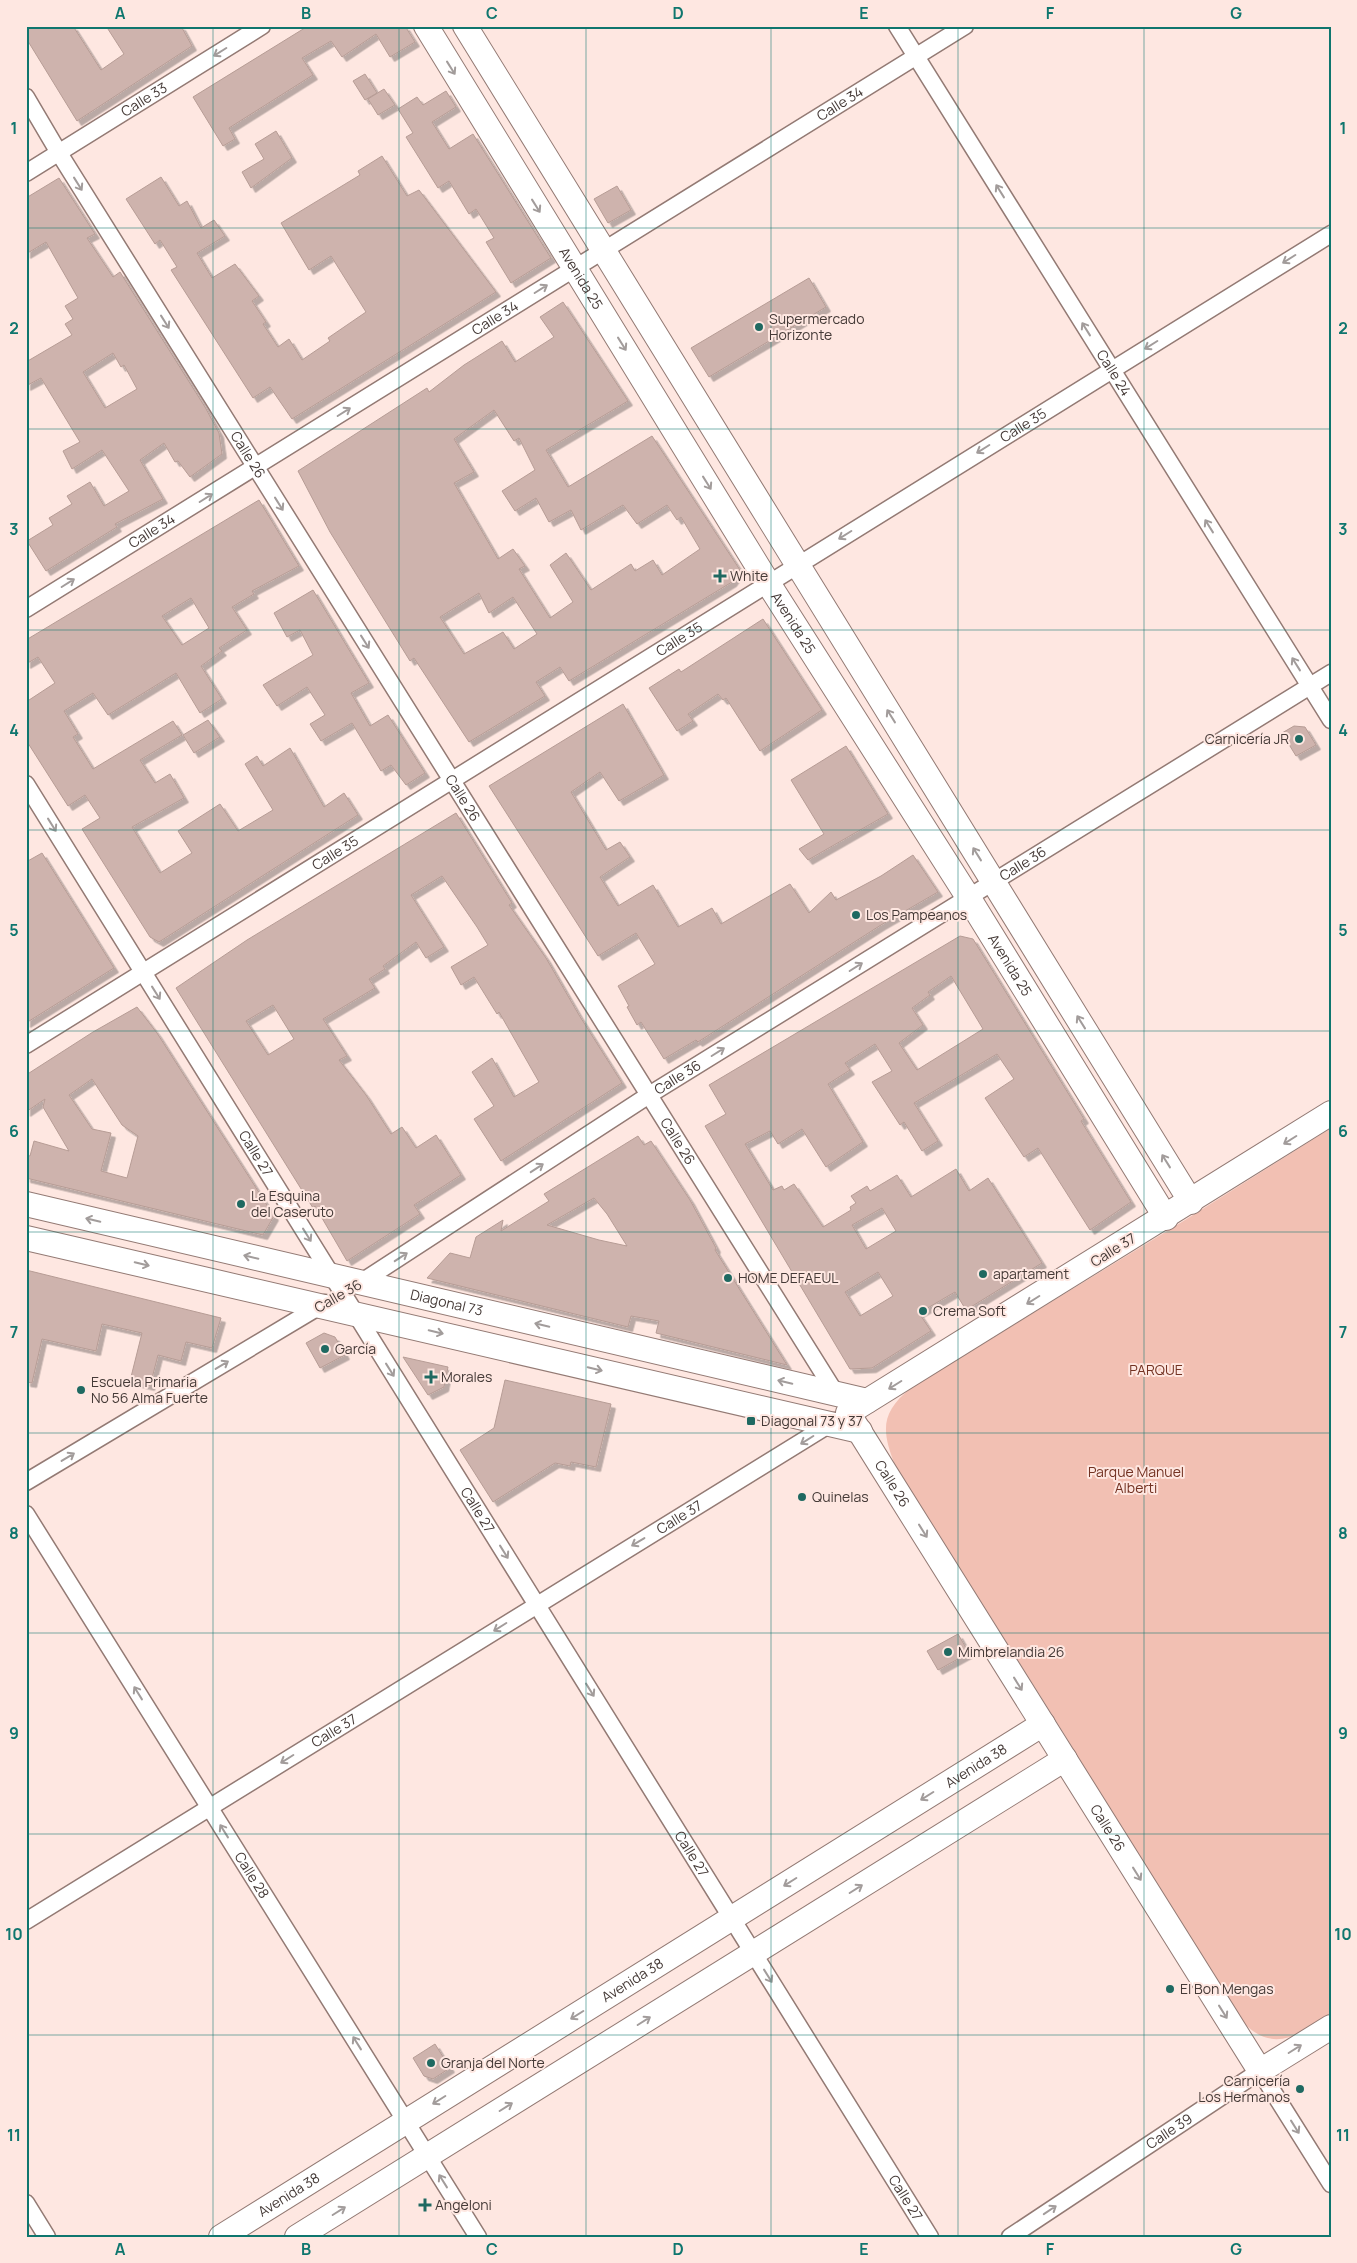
<svg xmlns="http://www.w3.org/2000/svg" width="1357" height="2263" font-family="Manrope,sans-serif">
<style>
.green{fill:#f2c0b3}
.building{fill:#ceb3ad;stroke:#b69c95;fill-rule:evenodd;filter:url(#shadow)}
.lines{fill:none;stroke-linecap:round;stroke-linejoin:round}
.street-casing{stroke:#937a74;stroke-width:19}
.secondary-casing{stroke:#937a74;stroke-width:26}
.street{stroke:#fff;stroke-width:16}
.secondary{stroke:#fff;stroke-width:24}
.oneway{stroke:#a29c9b}
.grid{fill:none;stroke:#0f766e;stroke-width:1;stroke-opacity:0.55}
.poi-dot{fill:#1f6961;stroke:#fee7e1;stroke-width:2}
.labels{text-anchor:middle;stroke-width:4;stroke-linejoin:round;paint-order:stroke}
.street-label{font-size:14px;fill:#453a37;stroke:#fee7e1}
.poi-label{font-size:14px;fill:#453a37;stroke:#fee7e1;text-anchor:start}
.park-label{font-size:14px;fill:#733222;stroke:#fee7e1}
.neatline{fill:none;stroke:#0f766e;stroke-width:2}
.grid-label{font-size:16px;text-anchor:middle;font-weight:bold;fill:#0f766e}
</style>
<defs>
<filter id="shadow"><feDropShadow dx="4.5" dy="4.5" stdDeviation="0" flood-color="#0004"/></filter>
</defs>
<rect width="100%" height="100%" fill="#fee7e1"/>
<path class="green" d="M1331 1128V2016C1290 2040 1268 2055 1233 2011L1063 1732 895 1465C881 1430 881 1412 911 1388L1185 1220Z"/>
<g class="building">
<path d="M26 26H73L101 70 124 54 106 26H181L192 46 77 121 26 38Z"/>
<path d="M308 26H405L415 42 390 57 376 34 342 57 331 41 302 58 313 75 229 128 235 139 223 146 193 97Z"/>
<path d="M365 74 377 93 365 100 353 81Z"/>
<path d="M384 89 395 105 378 115 368 99Z"/>
<path d="M446 91 456 107 432 122 449 149 473 134 551 258 511 283 486 242 494 238 476 209 469 214 449 181 438 188 406 137 413 133 398 109 417 97 423 105Z"/>
<path d="M276 131 292 158 251 188 242 172 264 159 255 144Z"/>
<path d="M382 156 407 196 419 190 496 292 292 419 270 387 253 398 171 270 177 267 160 240 155 244 126 199 161 177 179 206 187 201 201 228 214 220 225 236 197 253 212 278 235 264 259 296 252 301 266 322 263 324 278 347 289 339 302 360 330 341 328 338 366 312 331 256 309 270 281 223 360 175 358 171Z"/>
<path d="M59 178 95 234 87 238 113 277 120 272 205 407 219 433 222 454 190 477 178 461 175 462 164 443 140 460 163 499 115 524 117 527 46 571 27 541 53 525 49 518 72 504 67 496 90 482 104 506 129 491 102 450 72 469 63 451 80 442 41 378 26 386V362L72 335 65 324 73 319 65 306 78 298 46 242 26 254V198ZM113 353 121 367 124 365 137 389 105 408 83 372Z"/>
<path d="M617 186 631 210 608 223 594 199Z"/>
<path d="M809 278 826 307 709 377 691 348Z"/>
<path d="M563 302 628 401 546 450 568 487 652 436 740 570 732 582 569 681 560 667 536 682 545 696 469 742 414 658 410 661 330 532 298 471 427 388 429 392 464 365 502 341 515 362 554 337 540 317ZM494 410 514 441 519 438 535 470 502 491 515 511 536 498 549 522 571 510 581 530 623 505 637 524 667 505 677 520 681 517 700 549 662 575 653 560 635 571 631 564 591 590 566 553 550 565 573 602 550 618 519 569 525 566 513 549 498 559 454 483 474 472 454 439ZM479 593 489 613 513 597 537 634 514 649 503 632 464 654 440 617Z"/>
<path d="M259 500 299 566 252 591 254 594 232 607 247 630 219 648 222 651 201 666 222 699 200 713 176 673 108 715 93 693 64 711 78 734 73 737 93 769 173 721 182 735 140 760 155 783 170 774 184 798 132 827 160 873 192 853 178 831 220 804 238 831 273 810 245 764 257 756 263 766 290 748 324 807 344 793 358 815 159 942 150 937 82 829 100 818 85 795 68 806 26 740V702L55 683 38 657 26 664V640ZM191 598 209 628 182 645 162 616Z"/>
<path d="M313 590 369 683 351 693 370 726 388 715 425 773 406 785 391 765 381 771 352 723 321 741 310 724 325 715 307 687 277 706 263 685 313 655 300 630 287 637 274 613Z"/>
<path d="M763 619 822 710 760 751 726 698 723 700 718 694 688 714 693 721 677 731 649 688 679 669 681 672Z"/>
<path d="M623 704 664 775 619 801 600 772 571 792 606 850 620 842 630 857 600 877 618 906 653 885 678 927 712 908 721 924 790 884 809 913 831 892 836 900 881 876 913 855 938 892 881 925 698 1042 696 1040 664 1059 641 1022 637 1025 627 1007 629 1006 618 986 655 964 636 933 598 956 489 786Z"/>
<path d="M208 720 220 737 194 753 183 735Z"/>
<path d="M1294 726 1305 727 1316 745 1296 756 1282 733Z"/>
<path d="M846 746 888 814 808 860 799 849 824 834 791 780Z"/>
<path d="M456 813 512 903 509 905 546 958 579 1015 622 1083 501 1161 474 1119 494 1106 472 1072 492 1058 514 1097 539 1082 499 1012 497 1014 474 977 461 985 451 967 488 945 477 927 442 876 411 895 444 947 426 958 416 942 383 966 385 969 369 979 375 988 323 1019 347 1056 339 1060 366 1095 391 1134 402 1127 416 1148 436 1135 461 1175 414 1205 420 1214 347 1261 315 1206 313 1208 176 988 247 940ZM273 1005 294 1039 268 1055 246 1021Z"/>
<path d="M42 853 114 968 26 1023V862Z"/>
<path d="M960 936 973 939 1084 1119 1081 1121 1131 1202 1090 1230 1038 1148 1024 1157 985 1098 1014 1079 997 1054 914 1103 938 1141 922 1151 904 1122 900 1125 872 1082 892 1071 875 1044 845 1063 850 1070 828 1084 863 1142 826 1167 802 1129 778 1144 770 1131 745 1144 773 1190 782 1186 784 1190 794 1184 823 1227 851 1210 850 1207 856 1203 851 1196 867 1186 870 1191 897 1175 911 1197 956 1169 969 1191 988 1178 1042 1263 966 1310 955 1292 919 1313 931 1331 872 1368 850 1369 705 1126 726 1114 709 1085ZM951 976 983 1029 917 1070 899 1043 923 1025 912 1008 930 995 928 992ZM882 1208 896 1231 866 1249 852 1225ZM878 1272 893 1296 860 1316 845 1292Z"/>
<path d="M137 1007 157 1033 274 1216 263 1235 26 1178V1155L30 1156 34 1141 69 1151 43 1107 45 1099 26 1112V1075L93 1032ZM92 1079 122 1125 138 1136 127 1178 101 1171 111 1133 92 1129 69 1095Z"/>
<path d="M638 1136 644 1145 651 1141 690 1200 716 1248 715 1250 787 1365 656 1333 659 1321 631 1316 628 1327 427 1278 450 1253 470 1258 476 1237 503 1220 501 1231 549 1201 544 1194ZM594 1198 607 1214 627 1246 599 1240 547 1225Z"/>
<path d="M26 1270 221 1318 212 1348 186 1342 181 1361 158 1355 150 1386 130 1381 142 1333 102 1324 96 1351 42 1339 32 1383 26 1382Z"/>
<path d="M324 1333 335 1337 345 1355 320 1368 306 1343Z"/>
<path d="M403 1357 448 1367 444 1387 428 1395Z"/>
<path d="M505 1380 611 1404 596 1467 571 1462 570 1466 555 1463 493 1502 460 1450 494 1428Z"/>
<path d="M958 1634 969 1653 938 1670 927 1651Z"/>
<path d="M435 2044 450 2068 433 2079 424 2076 413 2058Z"/>
</g>
<g class="lines">
<g class="street-casing">
<g id="street">
<path id="s1" d="M897 26 1331 720"/>
<path id="s2" d="M26 97 59 153 838 1397"/>
<path id="s3" d="M26 173 262 26"/>
<path id="s4" d="M26 609 965 26"/>
<path id="s5" d="M26 784 930 2237"/>
<path id="s6" d="M26 1045 1331 234"/>
<path id="s7" d="M357 1285 649 1095 1331 673"/>
<path d="M26 1482 325 1303"/>
<path id="s8" d="M26 1514 478 2237"/>
<path id="s9" d="M26 1921 835 1421"/>
<path d="M26 2203 47 2237"/>
<path id="s10" d="M1010 2237 1260 2071 1331 2184"/>
</g>
</g>
<g class="secondary-casing">
<g id="secondary">
<path id="s11" d="M426 26 768 583 968 897 1166 1218"/>
<path d="M465 26 1191 1202"/>
<path id="s12" d="M1331 1113 848 1413 1260 2071 1331 2027"/>
<path id="s13" d="M26 1204 867 1401"/>
<path d="M26 1238 860 1431"/>
<path id="s14" d="M221 2237 1043 1724"/>
<path d="M297 2237 1065 1759"/>
</g>
</g>
<use href="#street" class="street"/>
<use href="#secondary" class="secondary"/>
</g>
<defs><path id="oneway-shaft" d="M-6 0H5M1.5-3L5.5 0L1.5 3" fill="none" stroke-width="1.6" stroke-linecap="round" stroke-linejoin="round" transform="scale(1.25)"/></defs>
<g class="oneway">
<use href="#oneway-shaft" transform="translate(220 52) rotate(148)"/>
<use href="#oneway-shaft" transform="translate(451 68) rotate(58)"/>
<use href="#oneway-shaft" transform="translate(78 184) rotate(58)"/>
<use href="#oneway-shaft" transform="translate(1000 191) rotate(-122)"/>
<use href="#oneway-shaft" transform="translate(536 206) rotate(58)"/>
<use href="#oneway-shaft" transform="translate(1289 259) rotate(148)"/>
<use href="#oneway-shaft" transform="translate(541 289) rotate(-32)"/>
<use href="#oneway-shaft" transform="translate(165 322) rotate(58)"/>
<use href="#oneway-shaft" transform="translate(1086 329) rotate(-122)"/>
<use href="#oneway-shaft" transform="translate(622 344) rotate(58)"/>
<use href="#oneway-shaft" transform="translate(1151 345) rotate(148)"/>
<use href="#oneway-shaft" transform="translate(344 412) rotate(-32)"/>
<use href="#oneway-shaft" transform="translate(983 449) rotate(148)"/>
<use href="#oneway-shaft" transform="translate(707 483) rotate(58)"/>
<use href="#oneway-shaft" transform="translate(206 498) rotate(-32)"/>
<use href="#oneway-shaft" transform="translate(279 504) rotate(58)"/>
<use href="#oneway-shaft" transform="translate(1209 526) rotate(-122)"/>
<use href="#oneway-shaft" transform="translate(845 535) rotate(148)"/>
<use href="#oneway-shaft" transform="translate(68 583) rotate(-32)"/>
<use href="#oneway-shaft" transform="translate(365 642) rotate(58)"/>
<use href="#oneway-shaft" transform="translate(1296 664) rotate(-122)"/>
<use href="#oneway-shaft" transform="translate(891 716) rotate(-122)"/>
<use href="#oneway-shaft" transform="translate(52 825) rotate(58)"/>
<use href="#oneway-shaft" transform="translate(977 854) rotate(-122)"/>
<use href="#oneway-shaft" transform="translate(856 967) rotate(-32)"/>
<use href="#oneway-shaft" transform="translate(156 993) rotate(58)"/>
<use href="#oneway-shaft" transform="translate(1081 1022) rotate(-122)"/>
<use href="#oneway-shaft" transform="translate(718 1052) rotate(-32)"/>
<use href="#oneway-shaft" transform="translate(1290 1140) rotate(148)"/>
<use href="#oneway-shaft" transform="translate(1166 1161) rotate(-122)"/>
<use href="#oneway-shaft" transform="translate(537 1168) rotate(-33)"/>
<use href="#oneway-shaft" transform="translate(93 1220) rotate(-167)"/>
<use href="#oneway-shaft" transform="translate(307 1235) rotate(58)"/>
<use href="#oneway-shaft" transform="translate(251 1257) rotate(-167)"/>
<use href="#oneway-shaft" transform="translate(401 1257) rotate(-33)"/>
<use href="#oneway-shaft" transform="translate(142 1264) rotate(13)"/>
<use href="#oneway-shaft" transform="translate(1033 1300) rotate(148)"/>
<use href="#oneway-shaft" transform="translate(542 1325) rotate(-167)"/>
<use href="#oneway-shaft" transform="translate(436 1332) rotate(13)"/>
<use href="#oneway-shaft" transform="translate(222 1365) rotate(-31)"/>
<use href="#oneway-shaft" transform="translate(595 1369) rotate(13)"/>
<use href="#oneway-shaft" transform="translate(390 1370) rotate(58)"/>
<use href="#oneway-shaft" transform="translate(785 1382) rotate(-167)"/>
<use href="#oneway-shaft" transform="translate(895 1385) rotate(148)"/>
<use href="#oneway-shaft" transform="translate(807 1440) rotate(148)"/>
<use href="#oneway-shaft" transform="translate(68 1457) rotate(-31)"/>
<use href="#oneway-shaft" transform="translate(923 1531) rotate(58)"/>
<use href="#oneway-shaft" transform="translate(638 1542) rotate(149)"/>
<use href="#oneway-shaft" transform="translate(504 1552) rotate(58)"/>
<use href="#oneway-shaft" transform="translate(500 1627) rotate(148)"/>
<use href="#oneway-shaft" transform="translate(1018 1684) rotate(58)"/>
<use href="#oneway-shaft" transform="translate(590 1690) rotate(58)"/>
<use href="#oneway-shaft" transform="translate(138 1693) rotate(-122)"/>
<use href="#oneway-shaft" transform="translate(287 1759) rotate(148)"/>
<use href="#oneway-shaft" transform="translate(927 1796) rotate(148)"/>
<use href="#oneway-shaft" transform="translate(224 1831) rotate(-122)"/>
<use href="#oneway-shaft" transform="translate(1137 1874) rotate(58)"/>
<use href="#oneway-shaft" transform="translate(790 1882) rotate(148)"/>
<use href="#oneway-shaft" transform="translate(856 1889) rotate(-32)"/>
<use href="#oneway-shaft" transform="translate(768 1976) rotate(58)"/>
<use href="#oneway-shaft" transform="translate(1223 2012) rotate(58)"/>
<use href="#oneway-shaft" transform="translate(577 2015) rotate(148)"/>
<use href="#oneway-shaft" transform="translate(644 2021) rotate(-32)"/>
<use href="#oneway-shaft" transform="translate(357 2043) rotate(-122)"/>
<use href="#oneway-shaft" transform="translate(1295 2049) rotate(-32)"/>
<use href="#oneway-shaft" transform="translate(439 2100) rotate(148)"/>
<use href="#oneway-shaft" transform="translate(506 2107) rotate(-32)"/>
<use href="#oneway-shaft" transform="translate(1295 2127) rotate(58)"/>
<use href="#oneway-shaft" transform="translate(443 2181) rotate(-122)"/>
<use href="#oneway-shaft" transform="translate(1050 2210) rotate(-34)"/>
<use href="#oneway-shaft" transform="translate(339 2211) rotate(-32)"/>
</g>
<path class="grid" d="M213 26V2237M399 26V2237M586 26V2237M771 26V2237M958 26V2237M1144 26V2237M26 228H1331M26 429H1331M26 630H1331M26 830H1331M26 1031H1331M26 1232H1331M26 1433H1331M26 1633H1331M26 1834H1331M26 2035H1331"/>
<g class="poi-dot">
<circle cx="759" cy="327" r="5"/>
<path d="M717.5 568.5h5v5h5v5h-5v5h-5v-5h-5v-5h5z"/>
<circle cx="1299" cy="739" r="5"/>
<circle cx="856" cy="915" r="5"/>
<circle cx="241" cy="1204" r="5"/>
<circle cx="983" cy="1274" r="5"/>
<circle cx="728" cy="1278" r="5"/>
<circle cx="923" cy="1311" r="5"/>
<circle cx="325" cy="1349" r="5"/>
<path d="M428.5 1369.5h5v5h5v5h-5v5h-5v-5h-5v-5h5z"/>
<circle cx="81" cy="1390" r="5"/>
<rect x="746" y="1416" width="10" height="10" rx="2.5"/>
<circle cx="802" cy="1497" r="5"/>
<circle cx="948" cy="1652" r="5"/>
<circle cx="1170" cy="1989" r="5"/>
<circle cx="431" cy="2063" r="5"/>
<circle cx="1300" cy="2089" r="5"/>
<path d="M422.5 2197.5h5v5h5v5h-5v5h-5v-5h-5v-5h5z"/>
</g>
<g class="labels">
<g class="street-label">
<text dy="5" stroke="none"><textPath href="#s3" startOffset="139">Calle 33</textPath></text>
<text dy="5" stroke="none"><textPath href="#s4" startOffset="958">Calle 34</textPath></text>
<text dy="5" stroke="none"><textPath href="#s11" startOffset="296">Avenida 25</textPath></text>
<text dy="5" stroke="none"><textPath href="#s4" startOffset="552">Calle 34</textPath></text>
<text dy="5" stroke="none"><textPath href="#s1" startOffset="409">Calle 24</textPath></text>
<text dy="5" stroke="none"><textPath href="#s6" startOffset="1174">Calle 35</textPath></text>
<text dy="5" stroke="none"><textPath href="#s2" startOffset="421">Calle 26</textPath></text>
<text dy="5" stroke="none"><textPath href="#s4" startOffset="148">Calle 34</textPath></text>
<text dy="5" stroke="none"><textPath href="#s11" startOffset="701">Avenida 25</textPath></text>
<text dy="5" stroke="none"><textPath href="#s6" startOffset="769">Calle 35</textPath></text>
<text dy="5" stroke="none"><textPath href="#s2" startOffset="826">Calle 26</textPath></text>
<text dy="5" stroke="none"><textPath href="#s6" startOffset="364">Calle 35</textPath></text>
<text dy="5" stroke="none"><textPath href="#s7" startOffset="788">Calle 36</textPath></text>
<text dy="5" stroke="none"><textPath href="#s11" startOffset="1106">Avenida 25</textPath></text>
<text dy="5" stroke="none"><textPath href="#s7" startOffset="382">Calle 36</textPath></text>
<text dy="5" stroke="none"><textPath href="#s2" startOffset="1231">Calle 26</textPath></text>
<text dy="5" stroke="none"><textPath href="#s5" startOffset="435">Calle 27</textPath></text>
<text transform="translate(1113 1250) rotate(-32)" y="5">Calle 37</text>
<text transform="translate(338 1296) rotate(-30)" y="5">Calle 36</text>
<text dy="5" stroke="none"><textPath href="#s13" startOffset="432">Diagonal 73</textPath></text>
<text dy="5" stroke="none"><textPath href="#s12" startOffset="652">Calle 26</textPath></text>
<text dy="5" stroke="none"><textPath href="#s5" startOffset="855">Calle 27</textPath></text>
<text dy="5" stroke="none"><textPath href="#s9" startOffset="768">Calle 37</textPath></text>
<text dy="5" stroke="none"><textPath href="#s9" startOffset="362">Calle 37</textPath></text>
<text dy="5" stroke="none"><textPath href="#s14" startOffset="890">Avenida 38</textPath></text>
<text dy="5" stroke="none"><textPath href="#s12" startOffset="1058">Calle 26</textPath></text>
<text dy="5" stroke="none"><textPath href="#s5" startOffset="1260">Calle 27</textPath></text>
<text dy="5" stroke="none"><textPath href="#s8" startOffset="426">Calle 28</textPath></text>
<text dy="5" stroke="none"><textPath href="#s14" startOffset="485">Avenida 38</textPath></text>
<text dy="5" stroke="none"><textPath href="#s10" startOffset="191">Calle 39</textPath></text>
<text dy="5" stroke="none"><textPath href="#s14" startOffset="80">Avenida 38</textPath></text>
<text dy="5" stroke="none"><textPath href="#s5" startOffset="1665">Calle 27</textPath></text>
</g>
<g class="poi-label">
<text x="769" y="324">Supermercado<tspan x="769" dy="16">Horizonte</tspan></text>
<text x="730" y="581">White</text>
<text x="1289" y="744" text-anchor="end">Carnicería JR</text>
<text x="866" y="920">Los Pampeanos</text>
<text x="251" y="1201">La Esquina<tspan x="251" dy="16">del Caseruto</tspan></text>
<text x="993" y="1279">apartament</text>
<text x="738" y="1283">HOME DEFAEUL</text>
<text x="933" y="1316">Crema Soft</text>
<text x="335" y="1354">García</text>
<text x="441" y="1382">Morales</text>
<text x="91" y="1387">Escuela Primaria<tspan x="91" dy="16">No 56 Alma Fuerte</tspan></text>
<text x="761" y="1426">Diagonal 73 y 37</text>
<text x="812" y="1502">Quinelas</text>
<text x="958" y="1657">Mimbrelandia 26</text>
<text x="1180" y="1994">El Bon Mengas</text>
<text x="441" y="2068">Granja del Norte</text>
<text x="1290" y="2086" text-anchor="end">Carnicería<tspan x="1290" dy="16">Los Hermanos</tspan></text>
<text x="435" y="2210">Angeloni</text>
</g>
<g class="park-label">
<text x="1156" y="1375">PARQUE</text>
<text x="1136" y="1477">Parque Manuel<tspan x="1136" dy="16">Alberti</tspan></text>
</g>
</g>
<rect width="1357" height="2263" fill="none" stroke="#fee7e1" stroke-width="55"/>
<rect x="28" y="28" width="1302" height="2208" class="neatline"/>
<g class="grid-label">
<text x="120" y="19">A</text>
<text x="306" y="19">B</text>
<text x="492" y="19">C</text>
<text x="678" y="19">D</text>
<text x="864" y="19">E</text>
<text x="1050" y="19">F</text>
<text x="1236" y="19">G</text>
<text x="14" y="134">1</text>
<text x="1343" y="134">1</text>
<text x="14" y="334">2</text>
<text x="1343" y="334">2</text>
<text x="14" y="535">3</text>
<text x="1343" y="535">3</text>
<text x="14" y="736">4</text>
<text x="1343" y="736">4</text>
<text x="14" y="936">5</text>
<text x="1343" y="936">5</text>
<text x="14" y="1137">6</text>
<text x="1343" y="1137">6</text>
<text x="14" y="1338">7</text>
<text x="1343" y="1338">7</text>
<text x="14" y="1539">8</text>
<text x="1343" y="1539">8</text>
<text x="14" y="1739">9</text>
<text x="1343" y="1739">9</text>
<text x="14" y="1940">10</text>
<text x="1343" y="1940">10</text>
<text x="14" y="2141">11</text>
<text x="1343" y="2141">11</text>
<text x="120" y="2255">A</text>
<text x="306" y="2255">B</text>
<text x="492" y="2255">C</text>
<text x="678" y="2255">D</text>
<text x="864" y="2255">E</text>
<text x="1050" y="2255">F</text>
<text x="1236" y="2255">G</text>
</g>
</svg>
